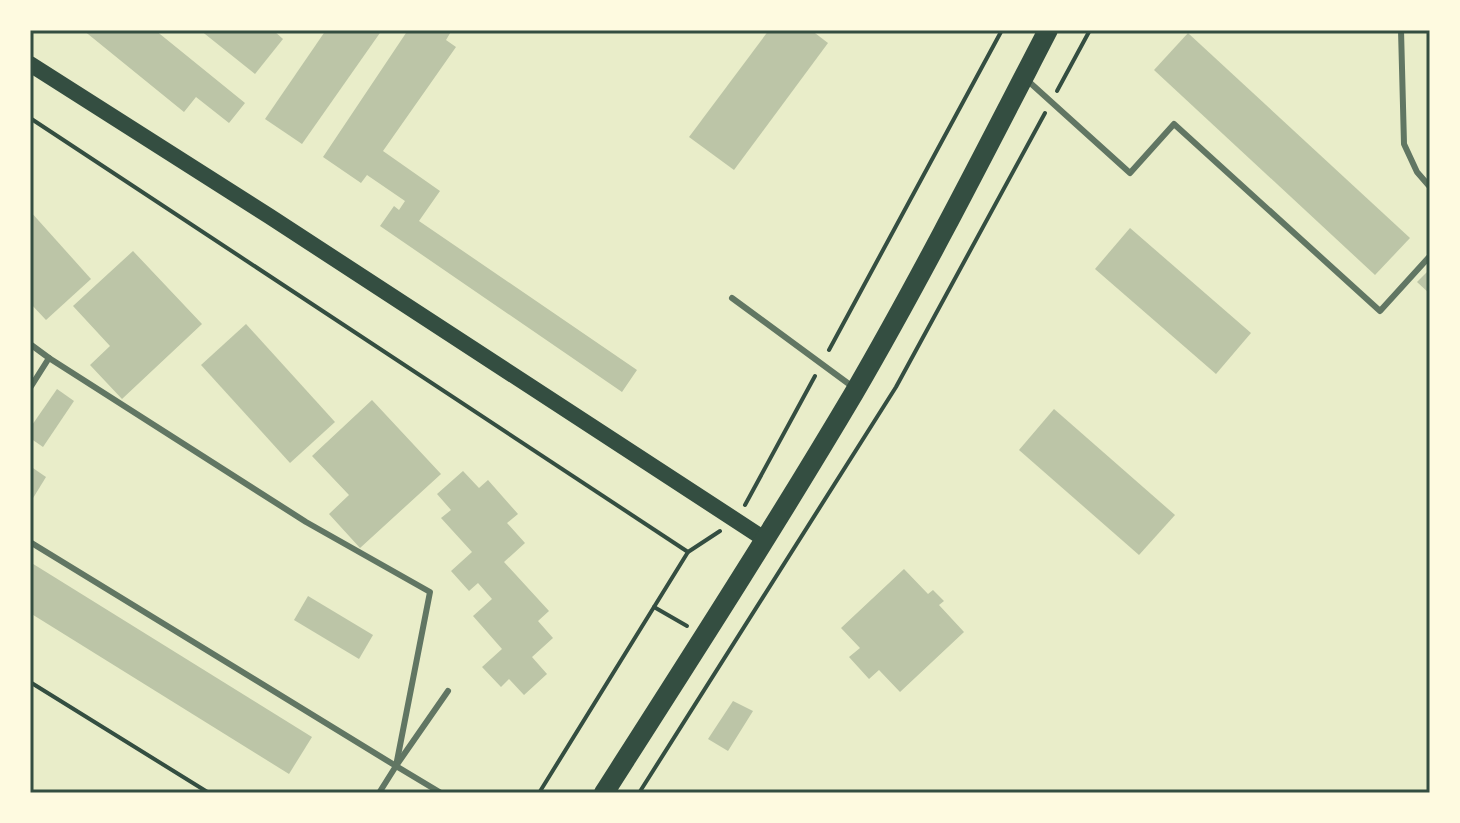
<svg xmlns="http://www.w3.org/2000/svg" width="1460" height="823" font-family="'DejaVu Sans',sans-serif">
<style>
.building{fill:#bcc5a7}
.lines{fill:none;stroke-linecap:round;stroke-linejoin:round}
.path{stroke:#344e41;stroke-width:4}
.service{stroke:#617663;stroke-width:6}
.secondary{stroke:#344e41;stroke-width:16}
.primary{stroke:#344e41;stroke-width:20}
.neatline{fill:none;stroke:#344e41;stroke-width:3}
</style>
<rect width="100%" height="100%" fill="#e9edc9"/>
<g class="building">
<path d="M83 30H155L245 103 229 123 196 97 184 112Z"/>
<path d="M200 30H273L283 39 255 74Z"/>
<path d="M326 30H382L302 144 265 119Z"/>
<path d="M408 30H452L446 40 456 47 383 151 440 191 419 221 637 370 622 392 380 226 394 206 399 210 405 201 367 175 361 183 323 157Z"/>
<path d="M769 30H811L828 43 734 170 689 137Z"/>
<path d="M1188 33 1410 238 1375 275 1154 70Z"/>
<path d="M30 211 91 279 46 320 30 303Z"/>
<path d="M1130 228 1251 333 1216 374 1095 269Z"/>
<path d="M133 251 202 324 122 399 90 365 110 346 73 306Z"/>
<path d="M1430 269V294L1417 282Z"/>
<path d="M246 324 335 422 290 463 201 365Z"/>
<path d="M57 389 74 401 43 447 30 438V428Z"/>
<path d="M372 400 441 474 360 548 329 514 349 495 312 456Z"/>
<path d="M1054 409 1175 515 1139 555 1019 450Z"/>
<path d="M30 466 46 477 30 503Z"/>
<path d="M463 471 479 488 488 480 518 514 507 523 525 543 504 562 549 611 538 621 553 638 532 657 547 674 524 695 509 679 501 687 482 667 502 649 473 616 492 599 478 583 469 591 451 571 472 552 441 518 451 510 437 494Z"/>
<path d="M30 562 312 737 289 774 30 613Z"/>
<path d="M904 569 928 594 933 590 944 601 939 605 964 632 900 692 879 670 869 679 849 657 860 648 841 628Z"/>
<path d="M308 596 373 635 359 659 294 620Z"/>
<path d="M733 701 753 711 728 751 708 739Z"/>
</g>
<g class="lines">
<g class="path">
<path d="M1057 91 1090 30"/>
<path d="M30 118 688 552"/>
<path d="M829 350 1002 30"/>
<path d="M745 505 815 376"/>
<path d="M654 607 687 626"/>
<path d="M30 682 209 793"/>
<path d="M539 793 688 552 720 531"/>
<path d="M639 793 896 387 1045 113"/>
</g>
<g class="service">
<path d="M1401 30 1404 144 1417 172 1430 187"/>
<path d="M1027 80 1130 173 1174 124 1380 311 1430 256"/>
<path d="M732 298 853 387"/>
<path d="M30 344 49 358 30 388"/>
<path d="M49 358 306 522 430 592 396 766"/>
<path d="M30 542 396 766"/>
<path d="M398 763 448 691"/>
<path d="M379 793 396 766 441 793"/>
</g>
<path class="secondary" d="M30 64 269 216 766 540"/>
<path class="primary" d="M604 793C689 660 774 528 854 393 923 274 985 152 1048 30"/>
</g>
<rect width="1460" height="823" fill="none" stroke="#fefae0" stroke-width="64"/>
<rect x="32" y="32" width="1396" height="759" class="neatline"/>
</svg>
